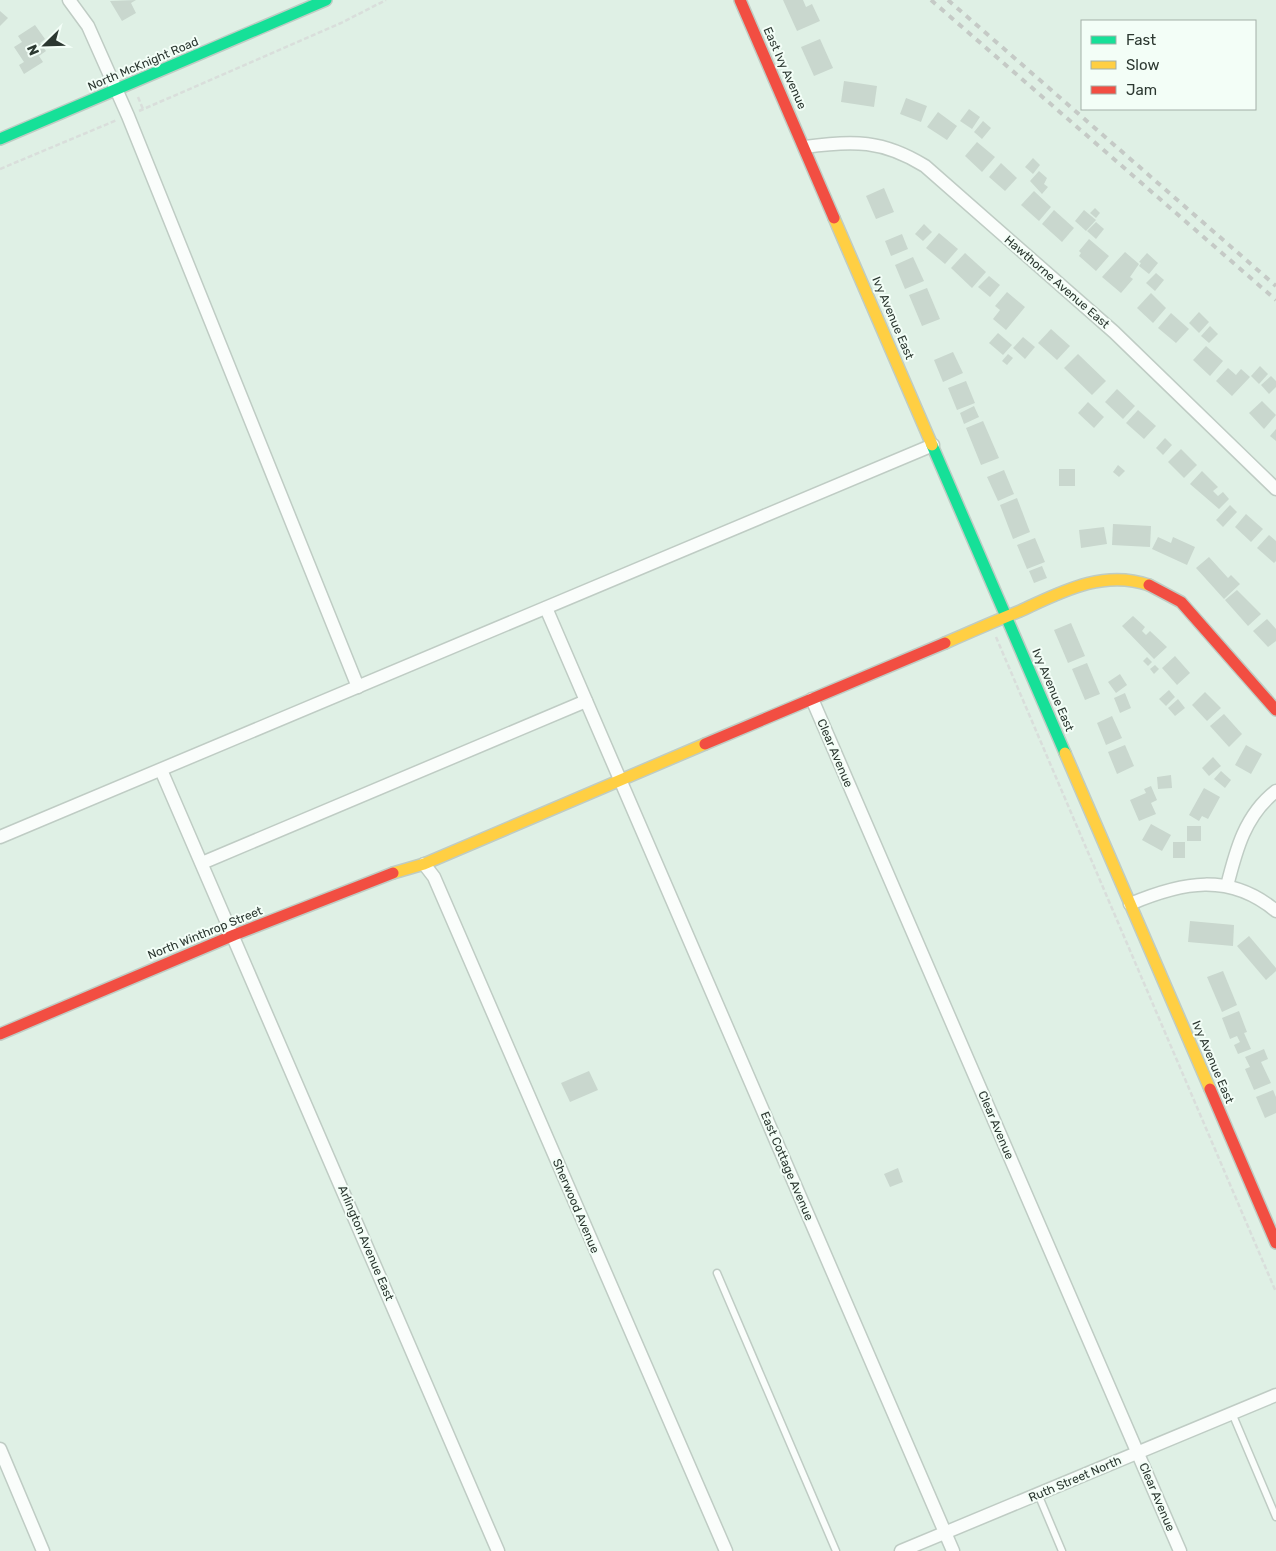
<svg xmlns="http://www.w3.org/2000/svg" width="1276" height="1551" font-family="Rubik,sans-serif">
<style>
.building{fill:#c9d7ce}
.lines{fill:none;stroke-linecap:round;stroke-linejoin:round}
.lane-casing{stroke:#bfccc4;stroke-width:9}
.street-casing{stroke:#bfccc4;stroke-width:15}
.fast-casing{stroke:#bfccc4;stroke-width:14}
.slow-casing{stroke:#bfccc4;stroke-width:14}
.jam-casing{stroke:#bfccc4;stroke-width:14}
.path{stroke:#d9dedb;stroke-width:2.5;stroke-dasharray:5 2.5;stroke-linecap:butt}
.lane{stroke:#fafdfb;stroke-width:6}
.street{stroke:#fafdfb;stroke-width:12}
.fast{stroke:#16e098;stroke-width:11}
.slow{stroke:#ffcf43;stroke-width:11}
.jam{stroke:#f24e42;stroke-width:11}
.rail{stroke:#c5cac6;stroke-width:4;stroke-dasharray:6 6;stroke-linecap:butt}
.labels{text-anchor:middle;stroke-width:4;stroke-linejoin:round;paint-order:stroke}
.street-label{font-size:12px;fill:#2c3831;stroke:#f3fef7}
</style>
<rect width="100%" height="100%" fill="#dff0e5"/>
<g class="building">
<path d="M136 0 131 3 136 13 122 21 110 1Z"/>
<path d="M783 0H803L806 7 812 4 820 21 797 31Z"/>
<path d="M0 11 8 18 0 26Z"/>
<path d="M35 25 45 39 40 43 46 51 39 56 43 62 24 74 19 65 24 62 14 47 22 42 18 36Z"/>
<path d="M820 39 833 68 814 76 801 47Z"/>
<path d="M844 81 877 86 874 107 841 102Z"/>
<path d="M906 98 927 106 921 122 900 114Z"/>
<path d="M969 109 980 117 972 129 960 121Z"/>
<path d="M938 112 957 126 947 140 927 127Z"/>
<path d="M983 121 991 128 982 139 974 132Z"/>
<path d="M977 142 995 157 982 172 965 156Z"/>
<path d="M1033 158 1040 165 1033 174 1025 167Z"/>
<path d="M1001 163 1017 178 1005 191 989 177Z"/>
<path d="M1039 171 1047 178 1044 184 1048 187 1042 194 1030 181Z"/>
<path d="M884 188 894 212 876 219 866 196Z"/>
<path d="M1034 191 1051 207 1039 221 1021 205Z"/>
<path d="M1095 208 1100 213 1096 218 1090 213Z"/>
<path d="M1054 210 1074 228 1062 242 1042 224Z"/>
<path d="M1084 210 1096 220 1086 231 1075 221Z"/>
<path d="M1096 222 1104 229 1096 239 1087 231Z"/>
<path d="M924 224 932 232 923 241 915 234Z"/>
<path d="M939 233 958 249 945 264 926 248Z"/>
<path d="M902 234 908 249 891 256 885 241Z"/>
<path d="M1089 239 1109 256 1096 271 1079 256 1081 253 1079 251Z"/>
<path d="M1125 252 1139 264 1130 277 1133 279 1121 293 1102 277Z"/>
<path d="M965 253 986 272 972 288 951 268Z"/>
<path d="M1147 253 1158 263 1149 274 1139 266 1141 263 1139 262Z"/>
<path d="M913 257 924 281 905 289 895 265Z"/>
<path d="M1156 273 1164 280 1155 291 1146 283Z"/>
<path d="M989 276 1000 285 990 297 978 287Z"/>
<path d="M927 288 940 319 922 326 909 295Z"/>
<path d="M1007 292 1025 307 1006 330 993 319 1000 310 995 306Z"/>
<path d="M1151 293 1166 308 1153 323 1137 308Z"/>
<path d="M1199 312 1209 322 1199 333 1189 323Z"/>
<path d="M1171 313 1189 329 1176 343 1158 328Z"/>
<path d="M1210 326 1218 334 1209 343 1201 336Z"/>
<path d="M1051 329 1070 346 1057 360 1038 343Z"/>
<path d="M998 333 1012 345 1003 355 989 343Z"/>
<path d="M1023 337 1035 347 1025 359 1013 348Z"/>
<path d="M1206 346 1223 361 1210 376 1193 360Z"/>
<path d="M953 352 963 373 943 382 934 360Z"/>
<path d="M1008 354 1013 358 1007 365 1002 361Z"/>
<path d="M1078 354 1106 381 1092 395 1064 368Z"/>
<path d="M1260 366 1268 374 1259 384 1251 376Z"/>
<path d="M1228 368 1236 375 1241 369 1250 377 1232 396 1216 381Z"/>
<path d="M1271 376 1276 381V387L1269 394 1261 385Z"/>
<path d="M966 381 975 403 957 410 948 388Z"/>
<path d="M1117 389 1135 406 1123 419 1105 402Z"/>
<path d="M1262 401 1276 415 1264 429 1249 413Z"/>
<path d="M1088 402 1104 417 1094 428 1078 413Z"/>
<path d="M974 406 979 417 964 424 960 413Z"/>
<path d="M1138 410 1156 426 1144 439 1126 423Z"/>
<path d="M983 421 999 458 981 465 966 428Z"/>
<path d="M1276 429V441L1270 436Z"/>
<path d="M1165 438 1172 445 1163 455 1156 448Z"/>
<path d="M1181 449 1197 465 1184 478 1168 462Z"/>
<path d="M1118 465 1125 471 1119 477 1113 472Z"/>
<rect x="1059" y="469" width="16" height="17"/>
<path d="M1004 470 1014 494 998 501 987 477Z"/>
<path d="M1202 471 1218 487 1213 491 1218 496 1223 492 1229 499 1219 509 1190 484Z"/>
<path d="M1017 498 1030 532 1013 539 1000 505Z"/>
<path d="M1230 505 1237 512 1223 527 1216 520Z"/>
<path d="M1246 514 1263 529 1251 542 1235 527Z"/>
<path d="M1113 524 1151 526 1150 547 1112 545Z"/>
<path d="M1104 527 1107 544 1081 548 1079 530Z"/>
<path d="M1269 535 1276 541V561L1274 563 1257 548Z"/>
<path d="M1158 537 1171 543 1173 537 1195 547 1187 565 1152 549Z"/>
<path d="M1035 538 1045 562 1027 569 1017 545Z"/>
<path d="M1209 557 1228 578 1231 575 1240 584 1224 599 1196 568Z"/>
<path d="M1042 566 1047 578 1034 583 1029 571Z"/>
<path d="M1237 590 1261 614 1248 626 1225 600Z"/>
<path d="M1133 616 1145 627 1142 631 1146 635 1150 631 1167 647 1154 659 1122 626Z"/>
<path d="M1267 619 1276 629V641L1268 647 1253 631Z"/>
<path d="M1071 623 1085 656 1068 663 1054 630Z"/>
<path d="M1175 656 1190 673 1177 685 1162 668Z"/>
<path d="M1147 657 1152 662 1148 666 1143 661Z"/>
<path d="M1087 663 1100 694 1085 700 1072 669Z"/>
<path d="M1155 665 1159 669 1154 674 1150 669Z"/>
<path d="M1120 674 1127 685 1116 693 1108 682Z"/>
<path d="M1169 690 1175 697 1166 706 1159 699Z"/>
<path d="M1205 692 1221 708 1207 721 1192 705Z"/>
<path d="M1125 693 1131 708 1120 713 1114 698Z"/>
<path d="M1178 699 1185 708 1175 716 1168 708Z"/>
<path d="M1224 714 1242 734 1229 747 1210 726Z"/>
<path d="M1112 716 1122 738 1106 745 1097 723Z"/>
<path d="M1125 745 1134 766 1117 774 1108 752Z"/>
<path d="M1246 745 1262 754 1251 774 1235 765Z"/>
<path d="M1213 757 1221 766 1209 776 1202 768Z"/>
<path d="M1221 771 1231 780 1225 788 1214 779Z"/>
<path d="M1171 775 1172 788 1158 789 1157 777Z"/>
<path d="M1151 786 1157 800 1151 803 1156 814 1139 821 1130 800 1146 793 1144 789Z"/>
<path d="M1204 788 1220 797 1208 819 1202 816 1199 821 1189 815Z"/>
<path d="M1151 824 1171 835 1162 851 1142 840Z"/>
<rect x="1187" y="826" width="14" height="15"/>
<rect x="1173" y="842" width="12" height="16"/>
<path d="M1190 921 1234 925 1233 946 1188 942Z"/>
<path d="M1249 936 1276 968V971L1266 980 1237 946Z"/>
<path d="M1223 971 1237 1005 1222 1012 1207 977Z"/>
<path d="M1239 1011 1247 1032 1244 1033 1251 1049 1238 1054 1234 1045 1240 1042 1237 1036 1230 1039 1222 1018Z"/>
<path d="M1264 1049 1268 1059 1261 1062 1271 1083 1254 1090 1245 1069 1250 1067 1245 1057Z"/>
<path d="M589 1071 598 1090 570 1102 561 1083Z"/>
<path d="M1273 1090 1276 1097V1113L1265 1118 1256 1097Z"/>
<path d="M898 1168 903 1182 890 1187 884 1174Z"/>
</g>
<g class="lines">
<g class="lane-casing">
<g id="lane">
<path d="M717 1273 836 1551"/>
<path d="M1232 1413 1276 1517"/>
<path d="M1038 1494 1062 1551"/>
</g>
</g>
<g class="street-casing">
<g id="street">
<path d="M69 0 88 26 128 116 358 687"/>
<path d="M805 147C853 140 883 140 925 166L1114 332 1276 489"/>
<path d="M546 608 953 1551"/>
<path d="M812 699 1180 1551"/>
<path d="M161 770 498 1551"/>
<path d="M0 837 933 445"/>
<path d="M202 863 586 701"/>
<path d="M424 864 434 877 726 1551"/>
<path d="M1227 886C1236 850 1245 815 1276 791"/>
<path d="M1130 904C1182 882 1229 872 1276 911"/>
<path d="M0 1449 43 1551"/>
<path d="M901 1551 1276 1395"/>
</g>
</g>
<g class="fast-casing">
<g id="fast">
<path d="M0 139 326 0"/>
<path d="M932 445 1065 753"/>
</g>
</g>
<g class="slow-casing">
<g id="slow">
<path d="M834 218 932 445"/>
<path d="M945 643C970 632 995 621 1020 611 1061 592 1103 569 1149 585"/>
<path d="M1065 753 1210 1089"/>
<path d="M393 873 424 864 705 744"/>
</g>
</g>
<g class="jam-casing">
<g id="jam">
<path d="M740 0 834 218"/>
<path d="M1149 585 1181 602 1276 710"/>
<path d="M705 744 945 643"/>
<path d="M0 1034 234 935 393 873"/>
<path d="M1210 1089 1276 1243"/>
</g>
</g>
<g class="path">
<path d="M138 97 143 109"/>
<path d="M139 111 341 23 386 0"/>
<path d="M0 169 117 120"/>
<path d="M996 637 1276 1292"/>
</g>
<use href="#lane" class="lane"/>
<use href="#street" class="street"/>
<use href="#fast" class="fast"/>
<use href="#slow" class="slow"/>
<use href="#jam" class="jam"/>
<g class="rail">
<path d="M931 0 1276 300"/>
<path d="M948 0 1276 286"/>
</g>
</g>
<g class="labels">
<g class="street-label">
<text transform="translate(143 64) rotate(-23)" y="4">North McKnight Road</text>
<text transform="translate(785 68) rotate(66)" y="4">East Ivy Avenue</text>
<text transform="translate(1057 282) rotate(41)" y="4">Hawthorne Avenue East</text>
<text transform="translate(893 318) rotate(67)" y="4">Ivy Avenue East</text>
<text transform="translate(1053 690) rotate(67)" y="4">Ivy Avenue East</text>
<text transform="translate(835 753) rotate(67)" y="4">Clear Avenue</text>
<text transform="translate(205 933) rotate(-22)" y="4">North Winthrop Street</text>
<text transform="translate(1213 1062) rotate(67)" y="4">Ivy Avenue East</text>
<text transform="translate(996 1125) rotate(67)" y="4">Clear Avenue</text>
<text transform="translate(787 1166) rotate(67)" y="4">East Cottage Avenue</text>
<text transform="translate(576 1206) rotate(67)" y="4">Sherwood Avenue</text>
<text transform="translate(366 1243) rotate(67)" y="4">Arlington Avenue East</text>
<text transform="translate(1075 1479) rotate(-23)" y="4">Ruth Street North</text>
<text transform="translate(1157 1497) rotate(67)" y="4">Clear Avenue</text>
</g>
</g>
<rect x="1081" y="20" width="175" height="90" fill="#f3fef7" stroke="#a3afa8"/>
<rect x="1091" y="36" width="25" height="8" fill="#16e098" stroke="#a3afa8"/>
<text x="1126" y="45" font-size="15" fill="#2c3831">Fast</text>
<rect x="1091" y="61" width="25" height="8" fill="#ffcf43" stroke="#a3afa8"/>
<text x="1126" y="70" font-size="15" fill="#2c3831">Slow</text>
<rect x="1091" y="86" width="25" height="8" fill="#f24e42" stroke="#a3afa8"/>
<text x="1126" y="95" font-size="15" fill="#2c3831">Jam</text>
<g transform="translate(45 45) rotate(247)" stroke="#f3fef7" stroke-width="4" paint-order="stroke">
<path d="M0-4L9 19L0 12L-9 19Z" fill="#2c3831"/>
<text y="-8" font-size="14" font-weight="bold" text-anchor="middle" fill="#2c3831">N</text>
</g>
</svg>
